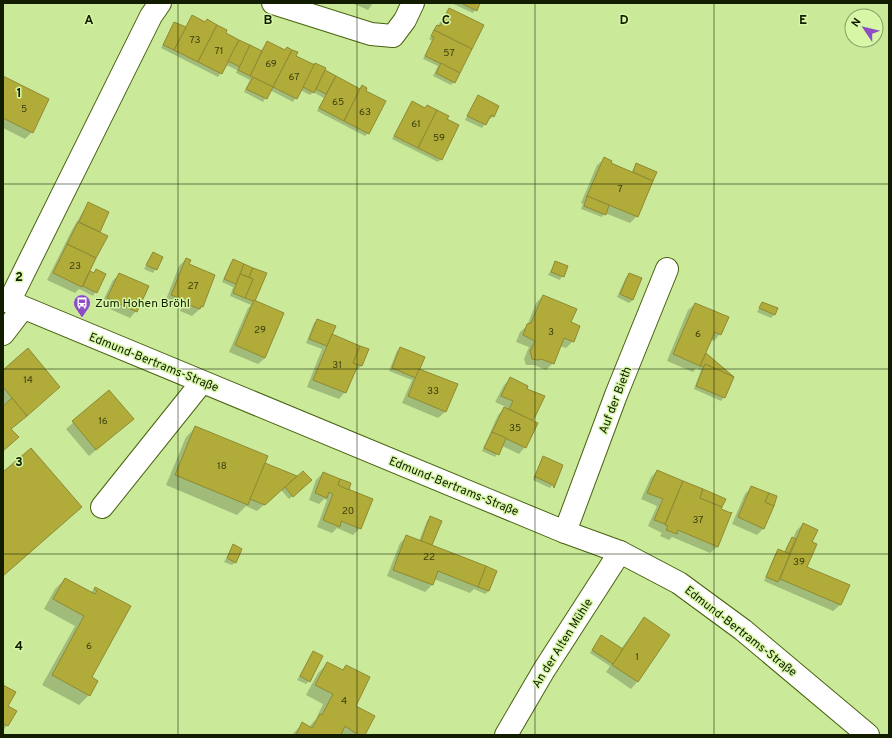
<svg xmlns="http://www.w3.org/2000/svg" width="892" height="738" font-family="Overpass,sans-serif">
<style>
.shadow{fill:#0003}
.building{fill:#b1ab39;stroke:#8f8a33}
.lines{fill:none;stroke-linecap:round;stroke-linejoin:round}
.minor-casing{stroke:#486210;stroke-width:24}
.minor{stroke:#fff;stroke-width:22}
.grid{fill:none;stroke:#121d00;stroke-width:1;stroke-opacity:0.55}
.labels{text-anchor:middle;stroke-width:3;stroke-linejoin:round;paint-order:stroke}
.number-label{font-size:10px;fill:#3a400e}
.poi-label{font-size:12px;fill:#121d00;stroke:#d7f7a7;text-anchor:start}
.street-label{font-size:12px;fill:#121d00;stroke:#d7f7a7}
.grid-label{font-size:13px;text-anchor:middle;font-weight:bold;fill:#121d00;stroke:#d7f7a7;stroke-width:3;stroke-linejoin:round;paint-order:stroke}
</style>
<rect width="100%" height="100%" fill="#caea9a"/>
<g class="shadow">
<path d="M352 3H373L368 10Z"/>
<path d="M451 3H479L473 13Z"/>
<path d="M449 9 454 82 451 85 433 76 438 66 423 59 432 41 429 39Z"/>
<path d="M192 17 261 51 267 42 284 50 287 48 295 56 359 89 363 86 365 91 368 133 365 136 317 111 324 98 313 92 310 95 300 90 293 102 270 90 263 102 244 92 250 80 236 73 237 70 226 65 218 77 161 48 172 26 175 23 185 28Z"/>
<path d="M3 77 32 132 25 139 3 128Z"/>
<path d="M478 96 494 116 490 119 489 118 482 128 465 120Z"/>
<path d="M412 102 441 159 438 162 392 139Z"/>
<path d="M604 159 610 164 631 173 636 164 655 172 637 216 630 223 605 213 602 217 581 209 583 204 581 203 597 165Z"/>
<path d="M88 203 108 212 98 232 89 272 92 274 96 270 105 274 93 296 79 289 75 293 47 280 72 230Z"/>
<path d="M153 253 162 257 153 273 144 269Z"/>
<path d="M186 259 188 265 214 275 202 307 192 316 180 311 181 308 165 302 179 266Z"/>
<path d="M233 260 266 274 253 301 283 313 265 358 258 364 229 352 248 308 251 305 230 296 233 287 222 282 230 264Z"/>
<path d="M556 262 567 266 560 280 548 275Z"/>
<path d="M120 274 136 311 130 318 101 305 113 280Z"/>
<path d="M629 274 633 300 629 303 617 297 626 277Z"/>
<path d="M543 296 573 341 566 348 560 346 553 363 546 370 534 365H526L524 359 529 347 516 342 520 332 527 326 536 303Z"/>
<path d="M762 303 774 315 771 318 757 312Z"/>
<path d="M695 304 720 334 714 341 710 339 702 358 706 355 724 397 721 401 694 389 701 370 696 368 693 372 667 361 688 310Z"/>
<path d="M317 320 331 335 367 350 361 366 358 369 355 368 345 392 339 399 307 387 322 349 306 343 314 323Z"/>
<path d="M400 348 416 375 456 385 445 412 438 418 402 403 412 380 389 371 397 351Z"/>
<path d="M3 371 59 387 10 430 3 450V408L6 405 3 402Z"/>
<path d="M510 379 532 421 525 447 519 454 502 446 495 457 482 451 498 415 506 407 495 402 504 385Z"/>
<path d="M109 391 126 425 89 456 66 429Z"/>
<path d="M196 427 263 467 292 482 308 483 289 499 281 490 257 511 246 506 237 515 166 485 186 437Z"/>
<path d="M544 458 553 485 550 488 533 480Z"/>
<path d="M657 471 702 490 719 509 730 514 717 547 710 553 672 537 669 540 660 536 662 533 648 526 657 506 641 499 651 477Z"/>
<path d="M3 473 81 507 3 576Z"/>
<path d="M323 473 360 528 353 535 337 528 332 533 317 527 327 500 324 499 319 504 309 500 316 480Z"/>
<path d="M752 487 764 528 757 535 732 524 745 494Z"/>
<path d="M431 517 430 546 496 572 489 591 485 594 474 589 470 593 434 579 432 585 425 592 387 576 400 543 407 536 419 541 427 521Z"/>
<path d="M803 524 811 543 806 567 848 585 840 605 833 611 764 581 775 554 778 551 784 553 789 542 793 539 796 531Z"/>
<path d="M233 546 236 562 232 565 224 562Z"/>
<path d="M65 579 90 593 95 588 130 607 91 678 89 695 79 705 42 685 75 626 44 609 55 589Z"/>
<path d="M644 618 669 635 637 682 631 689 606 672 610 666 590 653 598 640 621 649Z"/>
<path d="M313 652 309 681 306 684 297 680Z"/>
<path d="M328 663 342 670 347 666 354 707 364 735H292L302 724 309 727 316 719 323 704 306 695 318 673Z"/>
<path d="M3 687 7 707 16 711 3 731Z"/>
</g>
<g class="building">
<path d="M461 3H480L477 11Z"/>
<path d="M449 8 484 25 472 49 434 30 437 25 440 26Z"/>
<path d="M192 15 205 22 207 19 217 25 198 62 174 50Z"/>
<path d="M174 22 186 27 174 50 163 45Z"/>
<path d="M217 25 227 30 226 33 239 40 222 74 198 62Z"/>
<path d="M434 30 472 49 460 73 425 56 434 37 431 36Z"/>
<path d="M239 40 250 45 240 67 228 61Z"/>
<path d="M267 41 285 50 287 47 292 50 273 87 250 76Z"/>
<path d="M250 45 262 51 250 76 238 70Z"/>
<path d="M292 50 298 52 296 56 315 65 297 99 273 87Z"/>
<path d="M315 63 326 68 314 93 303 87Z"/>
<path d="M441 63 460 73 455 83 436 73Z"/>
<path d="M325 70 336 76 326 94 316 89Z"/>
<path d="M3 76 49 99 33 133 3 118Z"/>
<path d="M336 76 360 89 344 121 319 108Z"/>
<path d="M253 77 273 87 267 99 246 89Z"/>
<path d="M362 85 367 88 366 91 386 101 369 134 344 121Z"/>
<path d="M478 95 499 106 494 117 491 115 486 125 467 116Z"/>
<path d="M412 101 425 108 427 105 437 110 418 148 394 136Z"/>
<path d="M437 110 449 116 447 119 459 125 442 160 418 148Z"/>
<path d="M604 157 612 161 611 163 653 181 638 217 587 196Z"/>
<path d="M636 163 657 172 653 181 633 172Z"/>
<path d="M587 196 609 205 606 215 584 206Z"/>
<path d="M88 202 109 212 100 232 79 222Z"/>
<path d="M78 222 108 236 96 258 67 244Z"/>
<path d="M67 244 96 258 82 287 53 273Z"/>
<path d="M153 252 163 257 157 270 146 265Z"/>
<path d="M186 258 191 260 189 264 215 275 203 307 201 306 200 309 186 304 187 301 171 295Z"/>
<path d="M233 259 244 264 236 284 224 279Z"/>
<path d="M555 261 568 266 564 277 551 272Z"/>
<path d="M244 264 253 268 249 277 240 274Z"/>
<path d="M253 268 267 273 255 301H253L245 298 253 279 249 277Z"/>
<path d="M96 269 106 274 97 293 83 286 90 271 94 273Z"/>
<path d="M119 273 149 286 137 312 107 298Z"/>
<path d="M629 273 642 278 633 300 620 294Z"/>
<path d="M240 274 253 279 245 298 233 293Z"/>
<path d="M543 295 577 309 571 322 580 326 574 342 564 338 554 364 541 359 538 360 532 359 530 351 535 341 523 335 527 324 531 323Z"/>
<path d="M254 300 284 313 265 358 235 345Z"/>
<path d="M762 302 778 308 775 315 759 308Z"/>
<path d="M695 303 729 317 721 335 715 332 700 366 673 354Z"/>
<path d="M317 319 336 326 327 346 309 339Z"/>
<path d="M332 334 360 346 353 363 358 365 346 393 313 380Z"/>
<path d="M360 346 369 349 362 366 353 363Z"/>
<path d="M400 347 425 357 416 378 392 368Z"/>
<path d="M28 348 60 387 27 416 3 387V370Z"/>
<path d="M706 353 734 377 705 364 704 367 700 366Z"/>
<path d="M705 364 734 377 725 398 696 386Z"/>
<path d="M419 369 458 384 446 412 408 396Z"/>
<path d="M510 377 528 386 527 389 545 396 533 421 509 409 513 401 501 396Z"/>
<path d="M109 390 134 419 96 450 72 421Z"/>
<path d="M12 398 27 416 11 429 19 437 3 451V406Z"/>
<path d="M504 407 538 423 526 448 492 432Z"/>
<path d="M195 426 268 456 248 505 175 475Z"/>
<path d="M492 432 506 438 499 455 484 448Z"/>
<path d="M31 448 82 507 3 576V472Z"/>
<path d="M543 456 563 465 554 488 553 485 536 477 534 478Z"/>
<path d="M265 463 297 476 265 505 250 499Z"/>
<path d="M657 470 683 481 665 524 654 520 663 499 647 493Z"/>
<path d="M303 471 312 480 293 497 285 487Z"/>
<path d="M323 472 340 479 338 485 373 499 361 529 341 521 340 527 323 520 333 494 329 492 327 498 315 493Z"/>
<path d="M340 479 351 483 349 490 338 485Z"/>
<path d="M683 481 703 489 700 498 722 507 721 509 731 513 732 512 718 547 678 530 677 534 666 530 668 526 665 525Z"/>
<path d="M751 486 769 493 765 502 774 506 764 529 738 517Z"/>
<path d="M703 489 726 499 722 507 700 498Z"/>
<path d="M769 493 777 496 774 506 765 502Z"/>
<path d="M430 516 442 521 432 545 421 541Z"/>
<path d="M803 523 818 530 812 542 817 544 807 567 850 585 841 605 780 579Z"/>
<path d="M406 535 486 566 478 587 438 571 433 585 393 570Z"/>
<path d="M792 537 796 539 789 554 785 552Z"/>
<path d="M233 544 242 549 236 563 227 558Z"/>
<path d="M778 549 790 554 778 582 766 577Z"/>
<path d="M486 566 497 571 489 591 478 587Z"/>
<path d="M65 578 95 594 97 591 94 589 95 587 131 606 92 677 98 681 90 696 52 675 84 616 53 599Z"/>
<path d="M644 617 670 635 638 682 612 665Z"/>
<path d="M601 635 623 649 613 664 592 650Z"/>
<path d="M313 651 323 656 310 682 300 676Z"/>
<path d="M327 662 343 670 346 665 370 677 356 706 375 716 365 735H358L345 726 341 735H296L302 722 312 728 320 714 322 715 333 694 315 685Z"/>
<path d="M3 685 16 692 8 706 17 711 8 726 3 724Z"/>
</g>
<g class="lines">
<g class="minor-casing">
<g id="minor">
<path d="M273 3 371 34 393 36 405 20 413 3"/>
<path d="M3 299 565 532 620 552 679 583 743 630 868 735"/>
<path d="M9 302 151 16 160 3"/>
<path d="M3 334 23 308"/>
<path d="M102 507 202 382"/>
<path d="M565 532 616 395 667 269"/>
<path d="M506 735 544 670 620 552"/>
</g>
</g>
<use href="#minor" class="minor"/>
</g>
<path class="grid" d="M178 3V735M357 3V735M535 3V735M714 3V735M3 184H889M3 369H889M3 554H889"/>
<defs>
<g id="bus-pin" transform="scale(0.9)"><path d="M0 17L-7.5 6A9.5 9.5 0 1 1 7.5 6Z" fill="#8d4ec3" stroke="#d7f7a7"/><path d="M-5-6H5V4H4V6H2V4H-2V6H-4V4H-5ZM-3.5-4V0h7V-4ZM-3.5 1.2v1.5H-2V1.2ZM2 1.2v1.5H3.5V1.2Z" fill="#fff"/></g>
</defs>
<g fill-rule="evenodd">
<use href="#bus-pin" x="82" y="303"/>
</g>
<g class="labels">
<g class="number-label">
<text x="195" y="43">73</text>
<text x="219" y="54">71</text>
<text x="449" y="56">57</text>
<text x="271" y="67">69</text>
<text x="294" y="80">67</text>
<text x="338" y="105">65</text>
<text x="24" y="112">5</text>
<text x="365" y="115">63</text>
<text x="416" y="127">61</text>
<text x="439" y="141">59</text>
<text x="620" y="192">7</text>
<text x="75" y="269">23</text>
<text x="193" y="289">27</text>
<text x="260" y="333">29</text>
<text x="551" y="335">3</text>
<text x="698" y="337">6</text>
<text x="337" y="368">31</text>
<text x="28" y="383">14</text>
<text x="433" y="394">33</text>
<text x="103" y="424">16</text>
<text x="515" y="431">35</text>
<text x="222" y="469">18</text>
<text x="348" y="514">20</text>
<text x="698" y="523">37</text>
<text x="429" y="560">22</text>
<text x="799" y="565">39</text>
<text x="89" y="649">6</text>
<text x="637" y="660">1</text>
<text x="344" y="704">4</text>
</g>
<g class="poi-label">
<text x="95" y="307">Zum Hohen Bröhl</text>
</g>
<g class="street-label">
<text transform="translate(154 362) rotate(22)" y="4">Edmund-Bertrams-Straße</text>
<text transform="translate(615 400) rotate(-69)" y="4">Auf der Bieth</text>
<text transform="translate(454 486) rotate(22)" y="4">Edmund-Bertrams-Straße</text>
<text transform="translate(741 631) rotate(38)" y="4">Edmund-Bertrams-Straße</text>
<text transform="translate(562 643) rotate(-58)" y="4">An der Alten Mühle</text>
</g>
</g>
<g class="grid-label">
<text x="89" y="24">A</text>
<text x="268" y="24">B</text>
<text x="446" y="24">C</text>
<text x="624" y="24">D</text>
<text x="803" y="24">E</text>
<text x="19" y="97">1</text>
<text x="19" y="281">2</text>
<text x="19" y="466">3</text>
<text x="19" y="650">4</text>
</g>
<rect width="892" height="738" fill="none" stroke="#121d00" stroke-width="8"/>
<g transform="translate(864 28) rotate(305)"><circle r="19" fill="#d7f7a7" stroke="#88a064"/>
<path d="M0-3L7 15L0 10L-7 15Z" fill="#8d4ec3"/>
<text y="-6" font-size="11" font-weight="bold" text-anchor="middle" fill="#121d00">N</text>
</g>
</svg>
